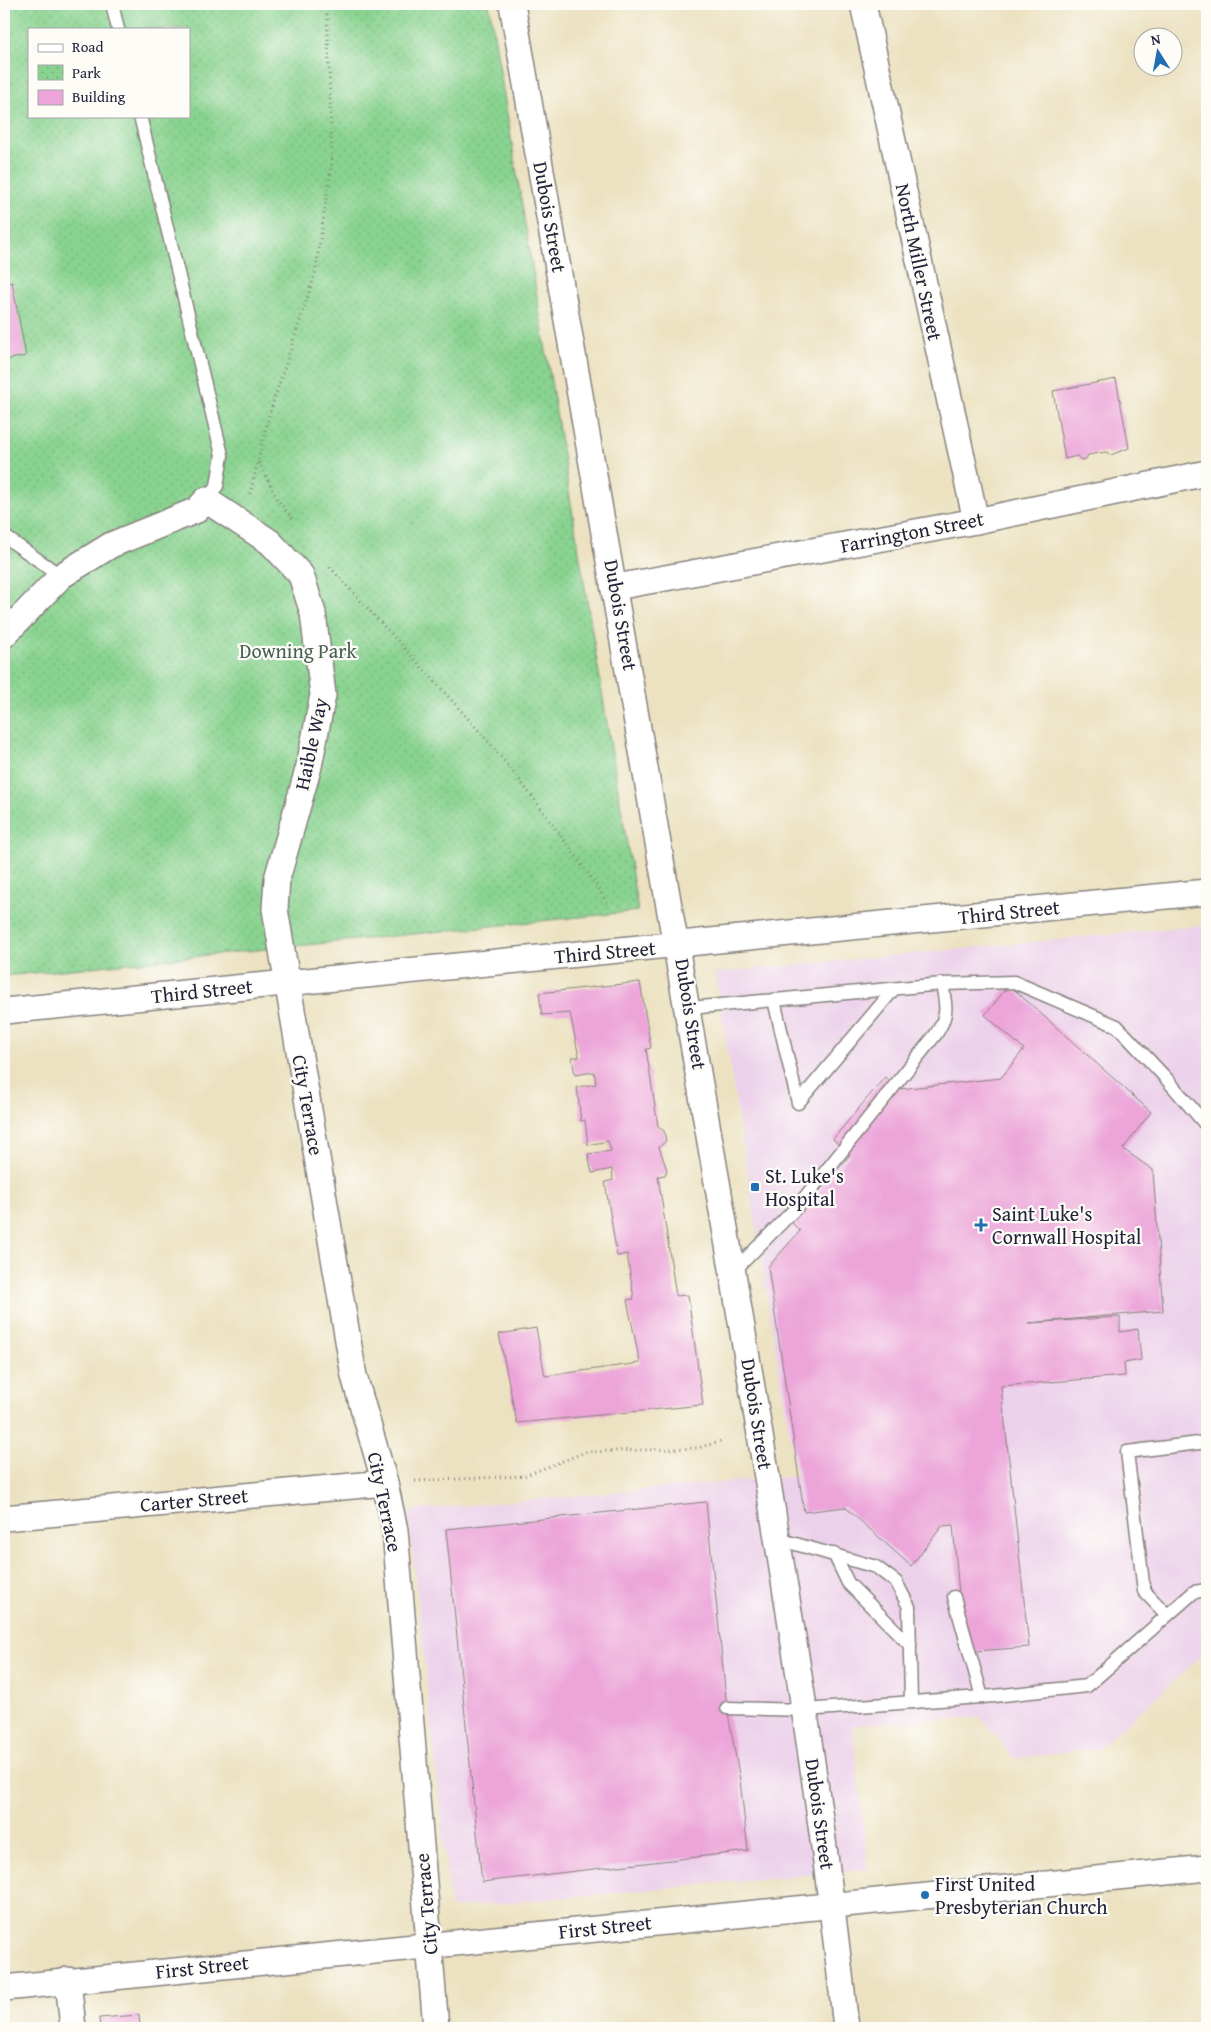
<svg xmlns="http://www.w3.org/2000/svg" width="1211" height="2032" font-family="'Gentium Book Plus',serif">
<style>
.built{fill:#ecd1ea}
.park{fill:url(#park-dots);stroke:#567a66;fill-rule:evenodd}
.building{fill:#eca4d9}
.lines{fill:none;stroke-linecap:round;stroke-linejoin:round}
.lane-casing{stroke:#87827e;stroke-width:15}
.street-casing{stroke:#87827e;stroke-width:28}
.path{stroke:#87827e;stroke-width:3;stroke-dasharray:1 4;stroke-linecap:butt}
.lane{stroke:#fff;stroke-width:12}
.street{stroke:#fff;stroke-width:25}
.poi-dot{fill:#1f6fb2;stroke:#fdfcf7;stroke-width:2}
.labels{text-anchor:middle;stroke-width:4.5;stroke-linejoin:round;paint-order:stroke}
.street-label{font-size:20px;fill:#22223b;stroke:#fdfcf7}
.park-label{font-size:20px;fill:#466059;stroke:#fdfcf7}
.poi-label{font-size:20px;fill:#22223b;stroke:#fdfcf7;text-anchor:start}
</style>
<defs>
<pattern id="park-dots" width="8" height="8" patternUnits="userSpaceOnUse" patternTransform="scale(1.25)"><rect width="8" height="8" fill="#89d390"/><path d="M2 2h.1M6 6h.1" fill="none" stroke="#76b57d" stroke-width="1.8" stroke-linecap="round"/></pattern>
</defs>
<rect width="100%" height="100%" fill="#fdfcf7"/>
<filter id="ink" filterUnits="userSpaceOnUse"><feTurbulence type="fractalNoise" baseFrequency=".02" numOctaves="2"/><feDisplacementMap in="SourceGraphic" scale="10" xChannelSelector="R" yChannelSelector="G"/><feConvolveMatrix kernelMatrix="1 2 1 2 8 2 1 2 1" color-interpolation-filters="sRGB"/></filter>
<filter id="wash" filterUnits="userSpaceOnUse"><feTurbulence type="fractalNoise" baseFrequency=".0096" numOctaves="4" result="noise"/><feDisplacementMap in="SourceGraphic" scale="20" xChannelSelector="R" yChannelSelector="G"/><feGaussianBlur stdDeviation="1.12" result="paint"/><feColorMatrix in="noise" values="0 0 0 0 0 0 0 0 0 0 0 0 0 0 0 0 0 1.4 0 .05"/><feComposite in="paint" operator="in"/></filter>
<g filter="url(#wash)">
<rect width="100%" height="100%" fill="#ece2c1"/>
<path class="built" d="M1207 925V1651L1098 1749 1014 1758 981 1717 852 1725 868 1869 451 1908 408 1511 796 1476 715 973Z"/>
<path class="park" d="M4 4H489L638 911 4 976ZM29 29H189V116H29Z"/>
<g id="blocks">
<g class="building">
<path d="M12 282 26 356 4 360V284Z"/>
<path d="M1116 379 1129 448 1111 455 1106 452 1088 455 1086 459 1081 460 1077 456 1065 459 1053 391Z"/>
<path d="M640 982 651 1048 646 1049 658 1126 664 1131 666 1141 659 1147 667 1170 665 1175 658 1176 676 1296 688 1295 703 1405 517 1423 499 1334 536 1328 545 1376 640 1363 627 1300 634 1299 627 1254 617 1256 605 1182 613 1180 612 1169 592 1173 588 1154 611 1151 608 1141 588 1145 585 1120 581 1121 577 1087 596 1084 594 1072 575 1075 572 1057H579L570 1013 542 1015 539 993Z"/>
<path d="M1009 985 1151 1112 1123 1149 1153 1170 1163 1311 1029 1323 1120 1317V1332L1138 1329 1141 1360 1124 1363 1125 1376 1001 1386 1029 1647 964 1652 953 1525 942 1526 911 1566 845 1507 804 1512 768 1267 800 1231 792 1223 850 1155 833 1139 885 1077 900 1089 1001 1078 1024 1049 985 1015Z"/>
<path d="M706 1502 727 1708 740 1780 748 1851 482 1882 446 1529Z"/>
<path d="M139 2015 140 2028H100L99 2018Z"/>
</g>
</g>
</g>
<g filter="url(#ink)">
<use href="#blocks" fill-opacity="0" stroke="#87827e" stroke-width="1"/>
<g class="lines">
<g class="lane-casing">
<g id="lane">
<path d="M112 4 118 29"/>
<path d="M140 116 222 455 217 486 206 500"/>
<path d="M4 536 61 576"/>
<path d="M774 1000 798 1103 894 989"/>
<path d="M690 1008 942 984 1014 982 1117 1026 1164 1076 1207 1126"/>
<path d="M733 1272 797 1207 936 1034C949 1015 946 1005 942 984"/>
<path d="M778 1539 876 1567 896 1582 909 1607 911 1702"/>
<path d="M834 1554 848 1583 910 1645"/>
<path d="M954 1597 982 1697"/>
<path d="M1167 1615 1144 1591 1127 1452 1207 1442"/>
<path d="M727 1708 805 1710 994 1696 1087 1686 1194 1592 1207 1590"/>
</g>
</g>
<g class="street-casing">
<g id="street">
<path d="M512 4C587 427 663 850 733 1274 775 1525 819 1775 846 2028"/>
<path d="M863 4 976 521"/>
<path d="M616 587 976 521 1207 473"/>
<path d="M4 635 61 576 111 545 197 510 206 500 270 542 301 575 313 613 323 695 309 766 277 879 275 909 354 1376 385 1483 395 1530 436 2028"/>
<path d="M4 1011C405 970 806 932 1207 892"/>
<path d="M4 1518 385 1483"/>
<path d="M68 1980 73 2028"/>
<path d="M4 1988 1207 1868"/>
</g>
</g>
<g class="path">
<path d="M259 462 277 499 294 521"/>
<path d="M250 494 269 415 315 274 332 161 327 4"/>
<path d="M330 567C379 622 430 675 478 730 523 781 561 836 600 890L607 905"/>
<path d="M415 1481 524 1476 586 1452 698 1448 724 1440"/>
</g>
<use href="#lane" class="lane"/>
<use href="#street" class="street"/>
</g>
</g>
<g class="poi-dot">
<rect x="750" y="1182" width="10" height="10" rx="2.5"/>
<path d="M978.5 1217.5h5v5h5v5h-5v5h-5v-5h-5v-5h5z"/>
<circle cx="925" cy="1895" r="5"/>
</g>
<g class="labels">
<g class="street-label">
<text transform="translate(550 217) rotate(80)" y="7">Dubois Street</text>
<text transform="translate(919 262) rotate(78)" y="7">North Miller Street</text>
<text transform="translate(912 532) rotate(-11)" y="7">Farrington Street</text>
<text transform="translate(621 615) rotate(80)" y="7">Dubois Street</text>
<text transform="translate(311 744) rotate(-78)" y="7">Haible Way</text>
<text transform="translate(1009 912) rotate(-6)" y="7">Third Street</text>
<text transform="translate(605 952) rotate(-5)" y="7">Third Street</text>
<text transform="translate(202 991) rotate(-6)" y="7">Third Street</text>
<text transform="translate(691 1014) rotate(81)" y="7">Dubois Street</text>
<text transform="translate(308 1105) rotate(80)" y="7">City Terrace</text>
<text transform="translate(757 1414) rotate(81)" y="7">Dubois Street</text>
<text transform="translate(194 1500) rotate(-5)" y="7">Carter Street</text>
<text transform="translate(385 1502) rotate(78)" y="7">City Terrace</text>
<text transform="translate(820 1814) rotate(82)" y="7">Dubois Street</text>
<text transform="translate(426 1904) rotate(-95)" y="7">City Terrace</text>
<text transform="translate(605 1927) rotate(-6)" y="7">First Street</text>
<text transform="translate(202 1967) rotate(-6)" y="7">First Street</text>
</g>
<g class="park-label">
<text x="298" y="658">Downing Park</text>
</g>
<g class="poi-label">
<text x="765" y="1183">St. Luke's<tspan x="765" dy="23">Hospital</tspan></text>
<text x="992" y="1221">Saint Luke's<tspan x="992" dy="23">Cornwall Hospital</tspan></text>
<text x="935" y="1891">First United<tspan x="935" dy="23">Presbyterian Church</tspan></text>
</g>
</g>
<rect width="1211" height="2032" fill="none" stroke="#fdfcf7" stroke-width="20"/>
<rect x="28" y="28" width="162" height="90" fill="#fdfcf7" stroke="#a5a5ac"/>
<rect x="38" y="44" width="25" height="8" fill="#ffffff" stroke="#a5a5ac"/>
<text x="72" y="52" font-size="15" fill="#22223b">Road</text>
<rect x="38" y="65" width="25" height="15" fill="url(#park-dots)" stroke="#a5a5ac"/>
<text x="72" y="78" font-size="15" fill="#22223b">Park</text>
<rect x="38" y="90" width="25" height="15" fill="#eca4d9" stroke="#a5a5ac"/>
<text x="72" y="102" font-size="15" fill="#22223b">Building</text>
<g transform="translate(1158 52) rotate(349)"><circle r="24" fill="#fdfcf7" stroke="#a5a5ac"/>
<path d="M0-4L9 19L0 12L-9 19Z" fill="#1f6fb2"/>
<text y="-8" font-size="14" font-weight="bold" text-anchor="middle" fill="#22223b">N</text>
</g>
</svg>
